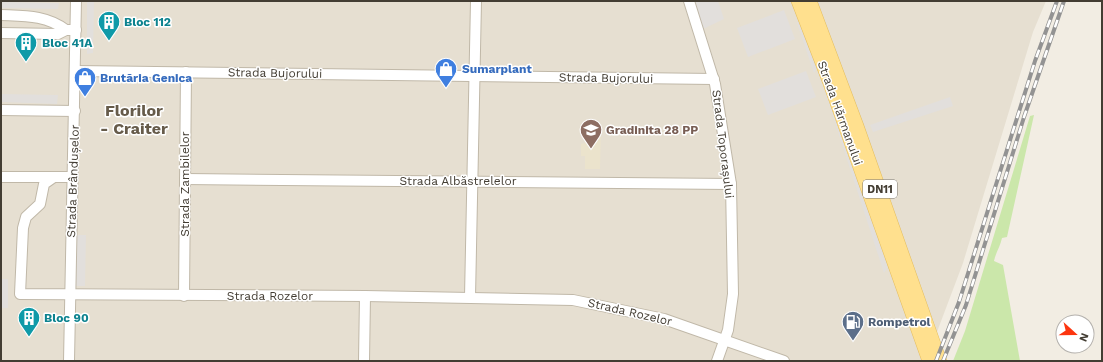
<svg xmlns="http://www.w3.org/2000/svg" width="1103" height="362" font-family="'Work Sans',sans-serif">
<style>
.residential{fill:#e6dfd1}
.education{fill:#ebe3cc}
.green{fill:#cbe7aa}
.parking{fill:#e2dfdc}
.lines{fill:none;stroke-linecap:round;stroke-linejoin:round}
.minor-casing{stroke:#c0b8a8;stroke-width:12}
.major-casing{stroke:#e4bd5e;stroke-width:14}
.minor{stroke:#fff;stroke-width:10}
.major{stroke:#ffe08e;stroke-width:13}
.rail-casing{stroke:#939393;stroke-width:4}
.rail{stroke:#fff;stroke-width:2.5;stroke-dasharray:8;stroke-linecap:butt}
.labels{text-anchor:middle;stroke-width:3;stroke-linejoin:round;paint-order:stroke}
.shield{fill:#fff;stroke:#7b7770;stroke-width:1}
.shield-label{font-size:11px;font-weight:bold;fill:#433d33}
.culture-label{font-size:12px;font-weight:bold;fill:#0d838f;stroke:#fff;text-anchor:start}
.shop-label{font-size:12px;font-weight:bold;fill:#366cbe;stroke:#fff;text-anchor:start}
.street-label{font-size:12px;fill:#433d33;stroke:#fff}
.education-label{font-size:12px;font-weight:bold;fill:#785e54;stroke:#fff;text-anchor:start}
.service-label{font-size:12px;font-weight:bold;fill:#4e5e75;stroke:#fff;text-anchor:start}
.district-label{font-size:16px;font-weight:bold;fill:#665b4a;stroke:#fff}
</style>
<rect width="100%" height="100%" fill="#f2ede3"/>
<path class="residential" d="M1 1H1046L1033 32 963 263 926 361H1Z"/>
<path class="education" d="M585 129H601L600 169H585V156H581V144L585 143Z"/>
<path class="green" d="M1034 115 1007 237 1002 238C1000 247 996 252 994 261L1003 265 1020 361H953L965 331 1030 116Z"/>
<g class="parking">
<path d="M87 1H94L93 53 87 54Z"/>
<path d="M693 1H718L724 19 703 29Z"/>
<path d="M1 2 59 3 58 9 1 8Z"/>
<path d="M784 10 795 39 748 57 737 28Z"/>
<path d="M802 16 819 65 814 73 797 23Z"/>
<path d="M806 71 816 97 768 115 758 89Z"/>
<path d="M829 87 888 267 884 273 825 92Z"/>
<path d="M1 94 58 95 57 104 1 102Z"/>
<path d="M950 97 953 106 873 132 870 125Z"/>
<path d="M75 235H86L85 286H74Z"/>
<rect x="1" y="279" width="7" height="29"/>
</g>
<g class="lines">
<g class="minor-casing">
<g id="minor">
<path d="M689 1 715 84 731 184 733 294 728 330 717 361"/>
<path d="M1 15C25 16 46 15 66 30"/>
<path d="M1 33 58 34 66 30H76"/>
<path d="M75 71 714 79"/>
<path d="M1 110 75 111"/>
<path d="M1 177H73"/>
<path d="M54 177 44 184 40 204 26 217 23 228 20 294 365 296 573 300 664 319 784 361"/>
<path d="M185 179 731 184"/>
<path d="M184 296 186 72"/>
<path d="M470 297 476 1"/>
<path d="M69 361 76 1"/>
<path d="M364 361 365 296"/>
</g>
</g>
<g class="major-casing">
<g id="major">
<path d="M798 1 829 81 929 361"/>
<path d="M810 1 857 126 940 361"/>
</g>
</g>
<use href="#minor" class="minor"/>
<use href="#major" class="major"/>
<g class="rail-casing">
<g id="rail">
<path d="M936 361 959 302 1035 61 1057 1"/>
<path d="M943 361 966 305 1024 117 1064 1"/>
</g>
</g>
<use href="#rail" class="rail"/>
</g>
<defs>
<g id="building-pin" transform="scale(1.15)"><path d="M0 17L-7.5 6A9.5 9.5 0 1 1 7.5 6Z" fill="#0f9aa8" stroke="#fff"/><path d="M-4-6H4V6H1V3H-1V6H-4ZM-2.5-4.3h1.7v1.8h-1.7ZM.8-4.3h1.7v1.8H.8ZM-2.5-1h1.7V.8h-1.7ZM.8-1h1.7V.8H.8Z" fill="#fff"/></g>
<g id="shop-pin" transform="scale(1.15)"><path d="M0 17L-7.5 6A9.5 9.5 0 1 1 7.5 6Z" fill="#3f7fe0" stroke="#fff"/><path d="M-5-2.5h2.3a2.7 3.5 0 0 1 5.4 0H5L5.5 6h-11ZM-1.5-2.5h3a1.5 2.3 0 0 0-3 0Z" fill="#fff"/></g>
<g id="school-pin" transform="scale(1.15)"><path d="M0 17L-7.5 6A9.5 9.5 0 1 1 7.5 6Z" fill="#8d6e63" stroke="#fff"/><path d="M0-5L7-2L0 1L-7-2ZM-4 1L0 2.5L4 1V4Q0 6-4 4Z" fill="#fff"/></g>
<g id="fuel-pin" transform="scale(1.15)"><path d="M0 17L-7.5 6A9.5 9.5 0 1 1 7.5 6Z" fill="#5c6f8a" stroke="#fff"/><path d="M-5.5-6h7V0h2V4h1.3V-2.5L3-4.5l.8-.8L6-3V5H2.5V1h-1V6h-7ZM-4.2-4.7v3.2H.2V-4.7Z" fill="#fff"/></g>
</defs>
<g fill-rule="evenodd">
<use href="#building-pin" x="109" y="22"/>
<use href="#building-pin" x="26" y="43"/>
<use href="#shop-pin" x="446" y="69"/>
<use href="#shop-pin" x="85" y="78"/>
<use href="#school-pin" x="591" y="130"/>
<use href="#building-pin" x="29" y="318"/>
<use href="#fuel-pin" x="853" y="322"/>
</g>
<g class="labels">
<rect class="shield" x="863" y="180" width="34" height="18" rx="3"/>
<g class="shield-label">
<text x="880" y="193">DN11</text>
</g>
<g class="culture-label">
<text x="124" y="26">Bloc 112</text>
<text x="42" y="47">Bloc 41A</text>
<text x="44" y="322">Bloc 90</text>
</g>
<g class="shop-label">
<text x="462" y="73">Sumarplant</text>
<text x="100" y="82">Brutăria Genica</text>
</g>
<g class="street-label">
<text transform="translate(275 73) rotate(1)" y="4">Strada Bujorului</text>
<text transform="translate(606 78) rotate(1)" y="4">Strada Bujorului</text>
<text transform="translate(840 113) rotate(70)" y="4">Strada Hărmanului</text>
<text transform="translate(723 144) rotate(83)" y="4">Strada Toporașului</text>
<text transform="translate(73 181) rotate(-88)" y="4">Strada Brândușelor</text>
<text x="458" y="185">Strada Albăstrelelor</text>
<text transform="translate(185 184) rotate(-90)" y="4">Strada Zambilelor</text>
<text x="270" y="300">Strada Rozelor</text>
<text transform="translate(630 312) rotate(13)" y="4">Strada Rozelor</text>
</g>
<g class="education-label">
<text x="606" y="134">Gradinita 28 PP</text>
</g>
<g class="service-label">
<text x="868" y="326">Rompetrol</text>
</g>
<g class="district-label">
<text x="134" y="116">Florilor<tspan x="134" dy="18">- Craiter</tspan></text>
</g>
</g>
<rect width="1103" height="362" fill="none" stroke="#433d33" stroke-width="4"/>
<g transform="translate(1075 334) rotate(111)"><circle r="19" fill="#ffffff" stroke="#b4b1ad"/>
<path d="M0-3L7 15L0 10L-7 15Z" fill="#fc350f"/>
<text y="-6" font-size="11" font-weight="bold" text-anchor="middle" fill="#433d33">N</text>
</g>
</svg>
